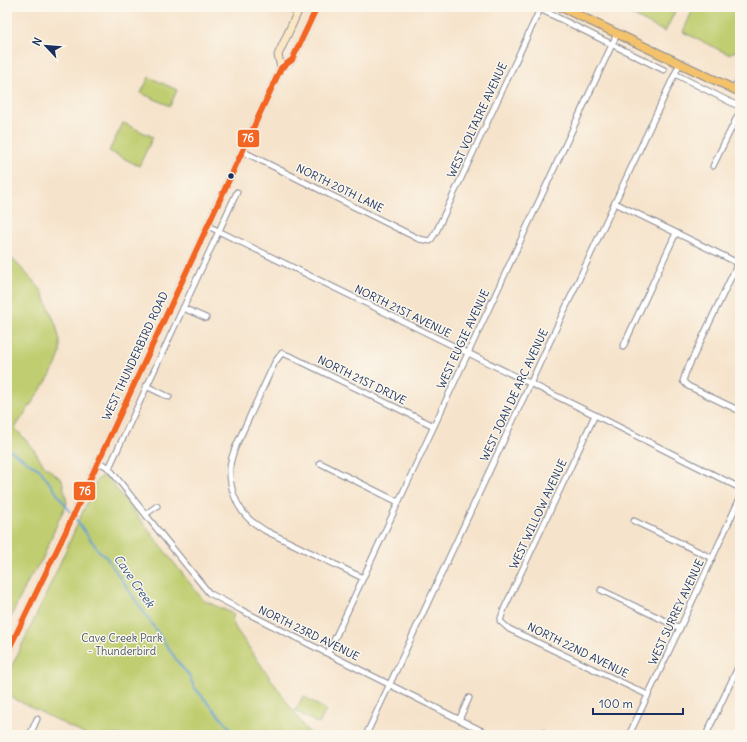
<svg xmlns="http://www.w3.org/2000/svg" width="747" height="742" font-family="Delius,sans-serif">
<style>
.green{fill:#c0cd6f;stroke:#6e7e66}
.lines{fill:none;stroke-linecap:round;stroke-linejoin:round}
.stream{stroke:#629fd3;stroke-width:2}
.minor-casing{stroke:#888994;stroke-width:7}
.secondary-casing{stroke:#888994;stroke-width:9}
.primary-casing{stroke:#888994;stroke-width:10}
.minor{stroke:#fff;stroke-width:5}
.secondary{stroke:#fbe7c3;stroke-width:7}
.primary{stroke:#f4c26a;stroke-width:8}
.bus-1-casing{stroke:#fbf7ec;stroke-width:9}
.bus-1{stroke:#f26522;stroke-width:6}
.bus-dot{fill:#1b2f5e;stroke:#fbf7ec;stroke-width:1.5}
.labels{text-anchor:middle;stroke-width:3;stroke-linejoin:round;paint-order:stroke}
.street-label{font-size:11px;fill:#1b2f5e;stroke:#fbf7ec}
.park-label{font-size:11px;fill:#445662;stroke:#fbf7ec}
.water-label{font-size:12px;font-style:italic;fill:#345687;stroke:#fbf7ec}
.line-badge{stroke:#fbf7ec;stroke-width:1.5}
.badge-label{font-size:11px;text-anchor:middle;font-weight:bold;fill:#fff}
</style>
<rect width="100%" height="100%" fill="#fbf7ec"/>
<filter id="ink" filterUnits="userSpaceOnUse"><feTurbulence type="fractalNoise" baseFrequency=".025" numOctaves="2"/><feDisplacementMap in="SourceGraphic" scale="8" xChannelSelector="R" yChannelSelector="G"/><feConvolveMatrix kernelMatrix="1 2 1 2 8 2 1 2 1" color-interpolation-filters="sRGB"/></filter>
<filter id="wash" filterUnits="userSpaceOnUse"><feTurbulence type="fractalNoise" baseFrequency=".012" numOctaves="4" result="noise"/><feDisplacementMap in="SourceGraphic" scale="16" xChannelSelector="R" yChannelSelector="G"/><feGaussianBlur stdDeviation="0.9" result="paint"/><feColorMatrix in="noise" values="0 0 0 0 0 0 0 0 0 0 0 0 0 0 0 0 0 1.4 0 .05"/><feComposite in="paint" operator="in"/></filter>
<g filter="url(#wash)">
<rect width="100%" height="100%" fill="#f6e3cb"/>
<g class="green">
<path d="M625 7H677L665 32 626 12Z"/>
<path d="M694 7H740V43L736 51 728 54 683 32Z"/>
<path d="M149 77 177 90 170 106 141 93Z"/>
<path d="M123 123 153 137 139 166 109 151Z"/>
<path d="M7 253 37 285 42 291 56 325 60 341V354L56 365 50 376 15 428 31 446 44 465 62 480 67 503 59 519 42 560 30 577 7 625Z"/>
<path d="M104 476 106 477 111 482 203 600 234 614 232 621 236 629 307 731 314 735H86L7 695V676L44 599 97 480 100 478Z"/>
<path d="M303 696 326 710 319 724 295 711Z"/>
</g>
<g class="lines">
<g class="stream">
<path d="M7 448 40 470 72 514"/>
<path d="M75 518 99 551 106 557 180 665 189 675 194 687 236 735"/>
</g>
</g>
</g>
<g filter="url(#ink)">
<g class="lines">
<g class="minor-casing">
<g id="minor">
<path d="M536 7 664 70"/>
<path d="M675 74 740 107"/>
<path d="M734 89 740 76"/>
<path d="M242 151 419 239 430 241 436 232 541 7"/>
<path d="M713 166 740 111"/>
<path d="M615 203 740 264"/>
<path d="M208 226 595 415 740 488"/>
<path d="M738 263 686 372 683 381 688 386 740 411"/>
<path d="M183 308 206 318"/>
<path d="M623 347 676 233"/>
<path d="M146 386 169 397"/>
<path d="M595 415 504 609 500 621 509 629 648 695"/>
<path d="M98 462 106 466 112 472 161 534 209 593 241 610 490 735"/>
<path d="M320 463 398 502"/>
<path d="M109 468 237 192"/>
<path d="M146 514 157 506"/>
<path d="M634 521 712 558"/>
<path d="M363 578 266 531C260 527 255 524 250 520 236 507 229 487 230 468 230 461 233 453 236 446L275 362 282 353 292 357 434 426"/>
<path d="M601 590 680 628"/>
<path d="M328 653 617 34"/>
<path d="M459 720 469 698"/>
<path d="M30 735 37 719"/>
<path d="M366 735 680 63"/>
<path d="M542 735 543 732"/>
<path d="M629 735 680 628 740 498"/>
<path d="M706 735 740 663"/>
</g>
</g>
<g class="secondary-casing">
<g id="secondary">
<path d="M281 68 278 55 300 7"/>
<path d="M7 653 66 531 281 68 292 60 317 7"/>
</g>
</g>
<g class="primary-casing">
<path id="primary" d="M561 7 740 92"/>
</g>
<use href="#minor" class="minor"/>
<use href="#secondary" class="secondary"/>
<use href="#primary" class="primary"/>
<g class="bus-1-casing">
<path id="bus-1" d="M7 653 66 531 281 68 292 60 317 7"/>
</g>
<use href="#bus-1" class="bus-1"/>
</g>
</g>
<circle class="bus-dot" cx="231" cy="176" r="3.5"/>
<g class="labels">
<g class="street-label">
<text transform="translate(477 120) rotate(-65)" y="4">WEST VOLTAIRE AVENUE</text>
<text transform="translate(340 188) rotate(26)" y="4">NORTH 20TH LANE</text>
<text transform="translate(403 311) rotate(26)" y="4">NORTH 21ST AVENUE</text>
<text transform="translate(463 339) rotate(-65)" y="4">WEST EUGIE AVENUE</text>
<text transform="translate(135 356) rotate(-65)" y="4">WEST THUNDERBIRD ROAD</text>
<text transform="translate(362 380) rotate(26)" y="4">NORTH 21ST DRIVE</text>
<text transform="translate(514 395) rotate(-65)" y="4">WEST JOAN DE ARC AVENUE</text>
<text transform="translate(538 514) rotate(-65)" y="4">WEST WILLOW AVENUE</text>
<text transform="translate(676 612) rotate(-65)" y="4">WEST SURREY AVENUE</text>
<text transform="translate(309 633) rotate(26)" y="4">NORTH 23RD AVENUE</text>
<text transform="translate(578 650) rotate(26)" y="4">NORTH 22ND AVENUE</text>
</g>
<g class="park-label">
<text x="122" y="642">Cave Creek Park<tspan x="122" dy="13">- Thunderbird</tspan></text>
</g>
<g class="water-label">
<text transform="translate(134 581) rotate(55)" y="4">Cave Creek</text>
</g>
</g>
<g class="line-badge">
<rect x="237" y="129" width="23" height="19" rx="4" fill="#f26522"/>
<rect x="73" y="481" width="23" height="20" rx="4" fill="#f26522"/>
</g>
<g class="badge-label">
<text x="248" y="142">76</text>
<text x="85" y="495">76</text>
</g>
<rect width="747" height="742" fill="none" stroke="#fbf7ec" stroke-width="24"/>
<g transform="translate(46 46) rotate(296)" stroke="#fbf7ec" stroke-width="3" paint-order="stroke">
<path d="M0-3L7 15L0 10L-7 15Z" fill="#1b2f5e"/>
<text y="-6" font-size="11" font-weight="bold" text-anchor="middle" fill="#1b2f5e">N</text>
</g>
<path d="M593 708v6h90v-6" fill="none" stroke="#1b2f5e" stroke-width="2"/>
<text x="599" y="708" font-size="12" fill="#1b2f5e" stroke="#fbf7ec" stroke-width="3" paint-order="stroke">100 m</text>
</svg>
